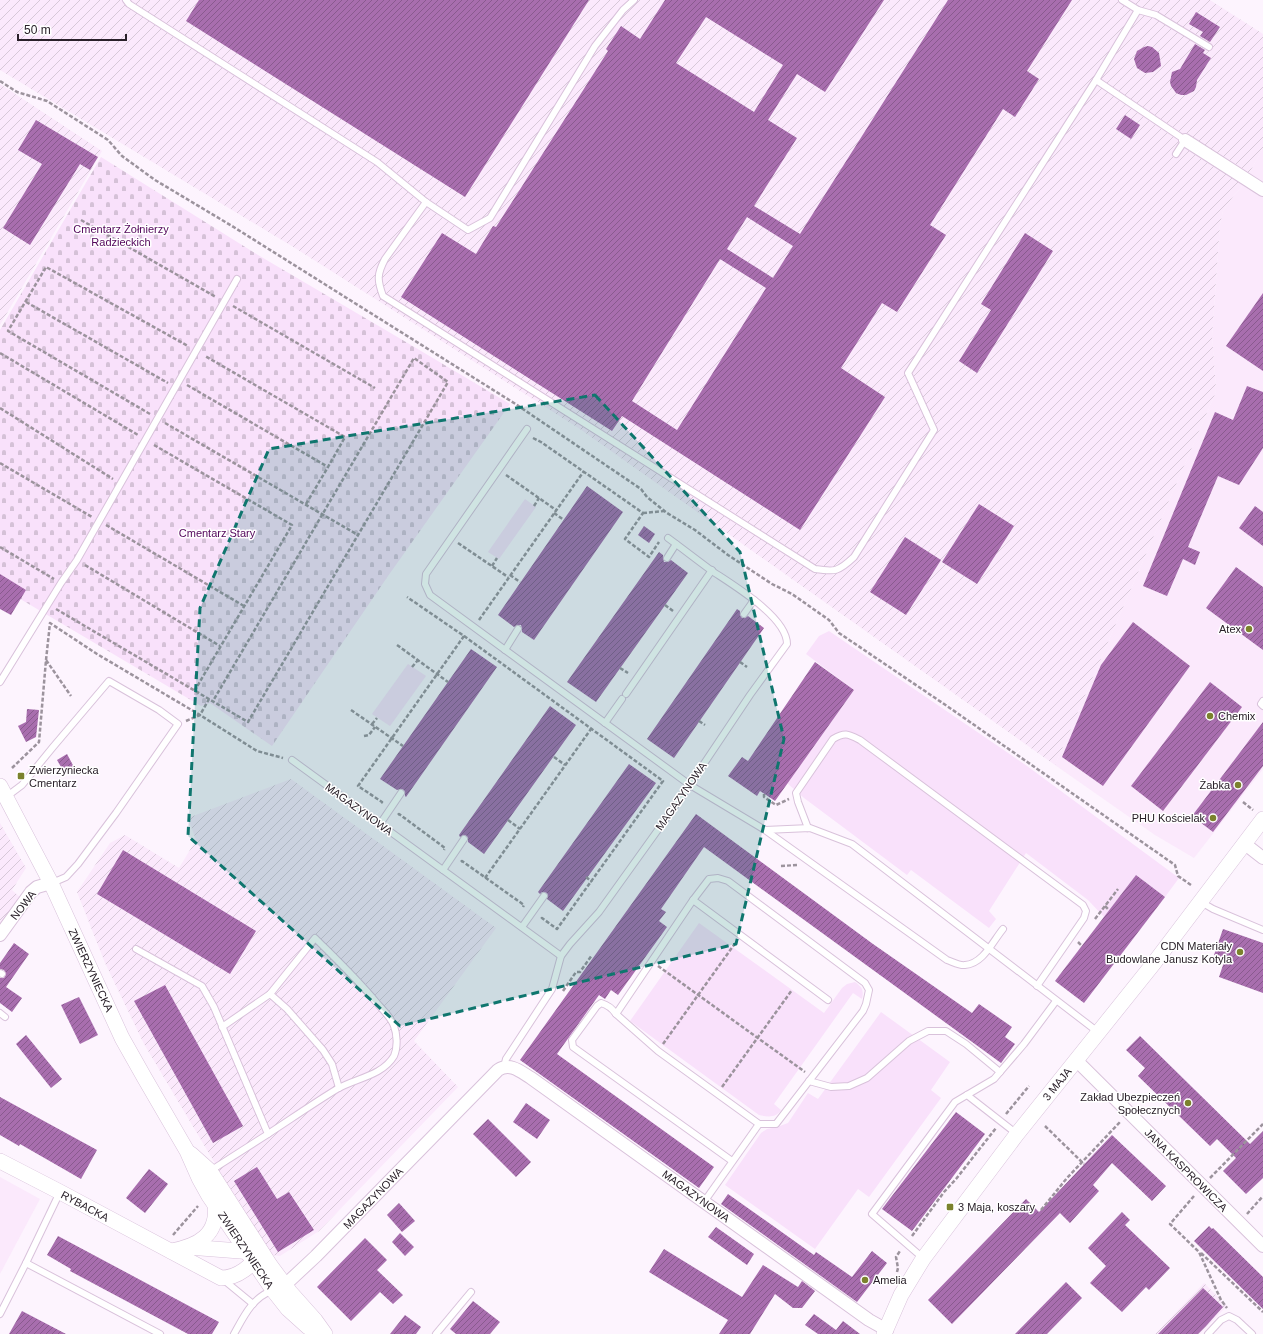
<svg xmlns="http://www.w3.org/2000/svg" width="1263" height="1334" font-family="Helvetica,sans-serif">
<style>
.built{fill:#fbe9fc}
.industrial{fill:url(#industrial-furrows)}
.green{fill:#f9e1fb}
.cemetery{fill:url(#cemetery-stones)}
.building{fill:url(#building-hatch);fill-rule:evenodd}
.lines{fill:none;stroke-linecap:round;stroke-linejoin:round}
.service-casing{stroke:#d9c2db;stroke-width:8}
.minor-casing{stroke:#d9c2db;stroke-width:14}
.tertiary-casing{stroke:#d9c2db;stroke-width:16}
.path{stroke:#9c939d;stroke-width:2.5;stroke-dasharray:4 2;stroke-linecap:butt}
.service{stroke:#fff;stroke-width:6}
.minor{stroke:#fff;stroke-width:12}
.tertiary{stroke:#fff;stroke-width:15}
.marked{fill:#0f766e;fill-opacity:0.2;stroke:#0f766e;stroke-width:3;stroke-dasharray:8 5;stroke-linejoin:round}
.poi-dot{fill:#7b822d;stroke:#fff;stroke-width:1.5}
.labels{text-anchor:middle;stroke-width:3;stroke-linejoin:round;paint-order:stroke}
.park-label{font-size:11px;fill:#52055a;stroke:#fff}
.poi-label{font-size:11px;fill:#292029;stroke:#fff;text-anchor:end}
.street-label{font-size:11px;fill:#292029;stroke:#fff}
</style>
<defs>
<pattern id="industrial-furrows" width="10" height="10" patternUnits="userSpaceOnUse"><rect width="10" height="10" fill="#fbe9fc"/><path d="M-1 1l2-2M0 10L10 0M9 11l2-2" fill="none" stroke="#d7c8d8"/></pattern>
<pattern id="cemetery-stones" width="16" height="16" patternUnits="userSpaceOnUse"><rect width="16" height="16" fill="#f9e1fb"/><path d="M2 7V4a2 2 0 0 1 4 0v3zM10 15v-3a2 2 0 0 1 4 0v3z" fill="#d5c1d7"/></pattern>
<pattern id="building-hatch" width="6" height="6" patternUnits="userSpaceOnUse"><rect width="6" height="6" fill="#a86eae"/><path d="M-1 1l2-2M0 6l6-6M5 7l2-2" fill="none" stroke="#895a8e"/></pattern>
</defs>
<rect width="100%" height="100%" fill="#fdf4fe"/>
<g class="built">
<path d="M1263 148V769L1194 858 1155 835 1055 765 1215 394 1216 389 1212 336 1220 224 1223 211 1234 195 1241 188Z"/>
<path d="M0 1177 40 1199 0 1274Z"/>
</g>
<g class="industrial">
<path d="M0 0H1210L1263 34V148L1241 188 1234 195 1223 211 1220 224 1212 336 1216 389 1215 394 1055 765 580 429 295 248 0 70Z"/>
<path d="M0 84 102 151 0 325Z"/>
<path d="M291 779 496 928 414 1041 458 1087 319 1231 280 1256 272 1255 223 1177 144 1044 105 963 77 892 110 843 125 835 179 868 196 840 188 818Z"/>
<path d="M0 823 26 868 12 890 21 898 0 928Z"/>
<path d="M1204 1283 1227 1306 1200 1334H1155Z"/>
</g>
<g class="green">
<path d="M525 499 536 507 499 559 488 552Z"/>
<path d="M829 631 1027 766 1179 878 1165 897 1136 875 1104 917 1088 900 1026 853 989 911 996 919 989 928 911 870 907 875 804 798 787 783 854 690 806 654 819 636Z"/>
<path d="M408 664 426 676 390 726 372 714Z"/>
<path d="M699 923 824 1013 842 988 847 984 855 982C862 987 864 990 862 999L853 993 774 1104 781 1110C776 1118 768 1117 759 1115L630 1021Z"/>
<path d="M881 1012 950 1062 931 1090 941 1098 869 1197 858 1189 815 1249 725 1185 761 1133 767 1129 777 1127 788 1123 808 1093 818 1099Z"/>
</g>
<path class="cemetery" d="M101 157 258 255 411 345 510 404 388 576 272 746 210 703 201 706 0 587V330Z"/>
<g class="building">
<path d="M199 0H589L465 197 186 21Z"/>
<path d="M665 0H884L825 92 797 74 768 120 797 138 754 206 800 234 948 0H1072L1027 71 1039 79 1015 117 1003 109 930 225 946 235 897 312 882 303 841 368 885 397 800 530 622 416 612 431 401 297 442 233 476 254 493 226 496 227 608 51 606 49 621 26 640 39ZM706 17 783 65 754 112 676 63ZM747 217 793 246 773 278 727 249ZM720 259 766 288 677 430 632 401Z"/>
<path d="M1196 12 1220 27 1210 42 1200 36 1203 32 1189 24Z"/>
<path d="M1195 44 1205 50 1203 53 1211 58 1197 80 1196 87 1194 91 1186 95H1181L1176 93 1171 86 1170 82 1172 72 1180 69Z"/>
<path d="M1148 46 1152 47 1159 53 1161 66 1153 72 1145 73 1137 68 1134 59 1137 51 1144 47Z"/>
<path d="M1125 115 1140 125 1131 139 1116 129Z"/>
<path d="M36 120 98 157 90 170 80 164 30 245 3 228 42 164 18 150Z"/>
<path d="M1025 233 1053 251 977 373 959 361 991 310 981 304Z"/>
<path d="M1263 293V371L1226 346Z"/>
<path d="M1247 386 1263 392V448L1239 485 1218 476 1188 547 1200 552 1195 565 1183 559 1167 596 1143 586 1215 412 1233 420Z"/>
<path d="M587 486 623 512 534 640 522 632V629L521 625H518L514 627 498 615Z"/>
<path d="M979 504 1014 526 977 584 942 562Z"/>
<path d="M1255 506 1263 512V546L1239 528Z"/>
<path d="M644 526 655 534 649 543 638 535Z"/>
<path d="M905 537 941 560 906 615 870 592Z"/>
<path d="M659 552 663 555V558L664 562H667L671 560 688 573 596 702 567 682Z"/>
<path d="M1236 567 1263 587V650L1206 608Z"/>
<path d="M0 574 26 590 11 615 0 609Z"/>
<path d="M737 609 740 611V615L742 618H745L748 616 764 628 674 758 647 739Z"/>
<path d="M1133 622 1190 666 1103 786 1062 757 1101 665Z"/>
<path d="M471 649 497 667 406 797 405 796V793L404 790 401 789 397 790 380 779Z"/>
<path d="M815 662 854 690 775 801 760 791 757 796 728 776 742 757 748 761Z"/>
<path d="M1210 682 1242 707 1163 811 1131 786Z"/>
<path d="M550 706 576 725 484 854 468 842V839L467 836 464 835 460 837 459 835Z"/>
<path d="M27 709 39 710 36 737 26 742 18 726 26 722Z"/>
<path d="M1263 722V766L1213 832 1192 816Z"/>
<path d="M67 754 75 769 65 774 57 760Z"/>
<path d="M629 764 656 783 563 911 547 899 548 896 547 893 542 892 540 894 538 892Z"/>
<path d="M696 814 873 944 972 1013 979 1004 1012 1027 1005 1037 1015 1044 1001 1063 704 847 661 909 666 912 659 921 667 927 618 995 611 990 605 999 599 995 557 1054 714 1167 699 1188 520 1060Z"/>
<path d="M123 850 256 931 230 974 97 894Z"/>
<path d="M1136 875 1165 897 1084 1003 1055 981Z"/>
<path d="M1223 929 1263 943V993L1219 977 1225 959 1214 955Z"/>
<path d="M14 943 29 954 6 987 22 998 12 1012 0 1003V978H4L6 974 4 970 0 969V963Z"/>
<path d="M165 985 243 1126 213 1143 134 1001Z"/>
<path d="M79 997 98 1035 80 1044 61 1005Z"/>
<path d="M26 1035 62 1079 51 1088 16 1044Z"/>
<path d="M1140 1036 1250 1144 1263 1131V1178L1246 1194 1223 1171 1236 1158 1217 1139 1210 1146 1138 1076 1145 1068 1126 1050Z"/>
<path d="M0 1097 97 1150 81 1179 20 1144 19 1146 0 1135Z"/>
<path d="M526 1103 550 1120 537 1139 513 1122Z"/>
<path d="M956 1112 985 1134 912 1231 882 1209Z"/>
<path d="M488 1119 531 1162 516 1177 473 1134Z"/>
<path d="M1112 1135 1166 1186 1152 1201 1112 1163 1093 1185 1099 1191 1070 1223 1060 1213 952 1324 928 1300 1026 1199 1039 1212Z"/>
<path d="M257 1167 277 1199 289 1192 314 1230 278 1252 234 1181Z"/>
<path d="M149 1169 168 1184 145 1213 126 1198Z"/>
<path d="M728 1194 814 1255 816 1252 852 1277 872 1251 887 1263 857 1302 721 1204Z"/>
<path d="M399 1203 415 1221 402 1232 387 1215Z"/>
<path d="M1122 1212 1130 1220 1125 1225 1170 1268 1149 1290 1146 1287 1122 1312 1090 1283 1106 1266 1088 1248Z"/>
<path d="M1209 1226 1212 1229 1213 1228 1263 1277V1309L1194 1241Z"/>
<path d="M716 1227 754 1254 747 1265 708 1237Z"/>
<path d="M400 1233 414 1247 405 1256 392 1242Z"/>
<path d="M58 1236 219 1322 212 1334H188L70 1271 71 1269 47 1255Z"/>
<path d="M365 1238 387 1260 377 1270 403 1295 393 1304 380 1292 351 1321 317 1287Z"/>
<path d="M664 1249 742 1297 763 1265 798 1287 802 1281 815 1291 802 1308H793L775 1294 750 1334H719L728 1320 649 1272Z"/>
<path d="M1066 1282 1082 1298 1047 1334H1015Z"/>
<path d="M1203 1288 1223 1307 1206 1326 1198 1334H1158Z"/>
<path d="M473 1301 500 1322 490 1334H456L450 1329Z"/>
<path d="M22 1311 66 1334H9Z"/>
<path d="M814 1314 836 1330 843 1321 860 1334H818L805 1325Z"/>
<path d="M405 1315 421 1327 416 1334H390Z"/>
</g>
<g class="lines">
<g class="service-casing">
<g id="service">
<path d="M126 0 129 4 377 162 426 202 468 230 490 218 595 46 623 10 634 0"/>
<path d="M1122 0 1138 10 1156 15 1209 47"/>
<path d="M1096 80 1138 10"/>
<path d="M426 202 385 259C377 274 377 280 383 296L815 569C835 572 838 572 854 557L934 430 908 373 1096 80 1185 140 1176 154"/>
<path d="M527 429 426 574 425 584 430 595 690 785 765 830 810 828 852 844 1098 1032"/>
<path d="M667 558 676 544"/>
<path d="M744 614 754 600"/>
<path d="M505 650 518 629"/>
<path d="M0 682 61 583 77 560 237 279"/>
<path d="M626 694 712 570"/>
<path d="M1263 701 1261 704 1263 706"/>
<path d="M605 723 622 699"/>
<path d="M292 760 561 956"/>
<path d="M6 797 22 785 53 747 109 681 159 710 178 724 116 813 78 864 66 877 52 883"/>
<path d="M380 824 401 793"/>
<path d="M808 828 798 802 796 793 833 739C845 732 848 734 860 740L1083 905 1086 911 1084 918 1037 986"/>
<path d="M765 830 947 960C953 962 960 966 965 965 983 964 993 941 1003 929"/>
<path d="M443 870 464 839"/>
<path d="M693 900 709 879 718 878 728 881 865 983 869 990 866 1004 863 1011 776 1124H759L658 1051 616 1014C612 1008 608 1005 601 1003L597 1006 572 1040 573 1047 732 1161"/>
<path d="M1201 902 1213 909 1263 930"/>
<path d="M522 927 544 896"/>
<path d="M136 949 202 986 214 1007 268 1134 210 1171"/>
<path d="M0 973 2 974"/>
<path d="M270 994 287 1009 323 1050 332 1064 339 1088"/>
<path d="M0 1013 5 1017"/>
<path d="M616 1014 693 900 828 1000"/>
<path d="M222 1027 270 994 315 938C336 959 357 979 376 1002 382 1009 391 1017 394 1026 397 1034 398 1047 394 1056 382 1076 356 1078 337 1089 314 1103 291 1119 268 1134"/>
<path d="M504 1067 506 1059 552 989 561 956 570 944 599 912 683 795 750 695 787 644C787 617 733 585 712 571 697 560 683 549 668 538"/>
<path d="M809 1081 831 1087 849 1086 867 1078 909 1041 928 1031H946L966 1044 1000 1072"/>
<path d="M967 1095 1017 1134"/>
<path d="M60 1192 26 1263 160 1334"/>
<path d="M704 1202 759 1124"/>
<path d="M923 1258 872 1214 955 1102 994 1079 1024 1044 1056 1001"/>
<path d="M225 1281 253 1304"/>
<path d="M0 1314 26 1263"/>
<path d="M234 1334C244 1316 252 1298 273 1290"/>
<path d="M436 1334 471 1292"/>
<path d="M1208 1334 1221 1320 1229 1316 1237 1320 1252 1334"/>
</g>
</g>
<g class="minor-casing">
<g id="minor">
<path d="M1185 140 1263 190"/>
<path d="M1245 844 1263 858"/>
<path d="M0 935 31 892 37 887 51 883"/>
<path d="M1076 1060 1263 1246"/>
<path d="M277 1288 286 1284 316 1256 498 1070C510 1062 521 1072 531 1078L869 1320 887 1330"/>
</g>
</g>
<g class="tertiary-casing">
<g id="tertiary">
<path d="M0 786 51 883 122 1038 144 1077 187 1151 199 1178 209 1196 273 1290 288 1309 308 1327 323 1334"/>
<path d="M191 1154 210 1171 270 1265 290 1292 315 1320 325 1334"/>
<path d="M0 1161 60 1192 221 1278C239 1278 251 1265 262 1253"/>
<path d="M188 1247 253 1252"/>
<path d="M171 1251C198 1246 219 1235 215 1204"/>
<path d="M884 1334 901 1295 923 1259 1017 1134 1154 963 1263 819"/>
</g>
</g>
<g class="path">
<path d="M0 81 17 92 47 101 108 140 122 156 155 180 232 226 514 403 641 489 647 497 667 513 695 530 728 555 772 584 792 594 829 620 839 633 947 706 1175 865 1178 876 1191 885"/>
<path d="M81 220 216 297"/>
<path d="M26 302 168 383"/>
<path d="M233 306 375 388"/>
<path d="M0 353 138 435"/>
<path d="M187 385 328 467 345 437 205 356"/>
<path d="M0 408 113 479"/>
<path d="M150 414 8 331 46 267 188 346"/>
<path d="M165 423 358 535"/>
<path d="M533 438 541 442 643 513 625 539 649 557 659 542"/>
<path d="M154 445 292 525 195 690"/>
<path d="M0 463 92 517"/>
<path d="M506 475 556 510"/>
<path d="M306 504 328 467"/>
<path d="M534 506 539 498"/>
<path d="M554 513 564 520"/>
<path d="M643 513 665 511"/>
<path d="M106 525 244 606"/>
<path d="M458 543 508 577"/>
<path d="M0 547 54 579"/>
<path d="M85 565 220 646"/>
<path d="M492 566 497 558"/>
<path d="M510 575 520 582"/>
<path d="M665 605 673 611"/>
<path d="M56 609 248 722 448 382 414 358 213 701"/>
<path d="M479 620 584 471"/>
<path d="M464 636 663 781 557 929 542 918 541 919"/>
<path d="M397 645 448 682"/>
<path d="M46 660 50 623 97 654 200 715 257 751 283 758"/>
<path d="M740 662 747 667"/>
<path d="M412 667 418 660"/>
<path d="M620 668 628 673"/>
<path d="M351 710 403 746"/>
<path d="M186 721 200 715 209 699"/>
<path d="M699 721 705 725"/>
<path d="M372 724 377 718"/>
<path d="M364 736 369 735 375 727"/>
<path d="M554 757 565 765"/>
<path d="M12 768 39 742 46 660 71 696"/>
<path d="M764 794V797L776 805 789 799"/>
<path d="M1243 802 1253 810"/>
<path d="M381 803 382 802 358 786 464 636 407 597"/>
<path d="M398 815 399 814 445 848 444 850"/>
<path d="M508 820 520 829"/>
<path d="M461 862 462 861 524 905 523 907"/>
<path d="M781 866 797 865"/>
<path d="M586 877 592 882"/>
<path d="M485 878 591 729"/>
<path d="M1105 906 1109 910"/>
<path d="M1095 919 1118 889"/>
<path d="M1078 942 1082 946"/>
<path d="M658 966 805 1072"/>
<path d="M563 991 576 972H580L592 955"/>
<path d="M663 1044 736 942"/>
<path d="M722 1087 792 990"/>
<path d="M1006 1114 1029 1086"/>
<path d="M1045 1126 1084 1164"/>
<path d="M1210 1178 1263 1124"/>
<path d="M1194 1196 1170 1224 1199 1252 1221 1300 1227 1308"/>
<path d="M1041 1210 1067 1178 1120 1122"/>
<path d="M1247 1214 1263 1196"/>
<path d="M173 1235 198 1206"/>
<path d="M912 1236 944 1192 956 1179 996 1128"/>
<path d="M1201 1253 1263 1312"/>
<path d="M897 1272 898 1268 896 1257 900 1251"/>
</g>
<use href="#service" class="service"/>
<use href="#minor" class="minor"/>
<use href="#tertiary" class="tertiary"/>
</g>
<path class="marked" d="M595 395 740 552 784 739 736 944 400 1026 188 836 200 608 269 449Z"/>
<g class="poi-dot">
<circle cx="1249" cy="629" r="4"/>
<circle cx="1210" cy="716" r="4"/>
<rect x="17" y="772" width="8" height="8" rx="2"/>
<circle cx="1238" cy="785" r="4"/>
<circle cx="1213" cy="818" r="4"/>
<circle cx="1240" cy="952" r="4"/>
<circle cx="1188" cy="1103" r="4"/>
<rect x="946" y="1203" width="8" height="8" rx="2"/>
<circle cx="865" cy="1280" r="4"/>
</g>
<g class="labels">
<g class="park-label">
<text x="121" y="233">Cmentarz Żołnierzy<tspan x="121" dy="13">Radzieckich</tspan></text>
<text x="217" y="537">Cmentarz Stary</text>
</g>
<g class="poi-label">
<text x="1241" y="633">Atex</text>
<text x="1218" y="720" text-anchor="start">Chemix</text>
<text x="29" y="774" text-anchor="start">Zwierzyniecka<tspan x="29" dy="13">Cmentarz</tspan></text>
<text x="1230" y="789">Żabka</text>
<text x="1205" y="822">PHU Kościelak</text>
<text x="1232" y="950">CDN Materiały<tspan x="1232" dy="13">Budowlane Janusz Kotyla</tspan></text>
<text x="1180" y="1101">Zakład Ubezpieczeń<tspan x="1180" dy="13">Społecznych</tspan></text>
<text x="958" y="1211" text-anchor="start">3 Maja, koszary</text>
<text x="873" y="1284" text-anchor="start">Amelia</text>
</g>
<g class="street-label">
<text transform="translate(681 796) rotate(-55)" y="4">MAGAZYNOWA</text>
<text transform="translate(359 809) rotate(36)" y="4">MAGAZYNOWA</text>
<text transform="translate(23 905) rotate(-52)" y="4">NOWA</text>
<text transform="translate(91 970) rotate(65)" y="4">ZWIERZYNIECKA</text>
<text transform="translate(1057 1084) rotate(-51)" y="4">3 MAJA</text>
<text transform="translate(1186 1170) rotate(45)" y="4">JANA KASPROWICZA</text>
<text transform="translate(696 1196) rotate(36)" y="4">MAGAZYNOWA</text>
<text transform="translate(373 1198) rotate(-46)" y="4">MAGAZYNOWA</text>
<text transform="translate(85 1206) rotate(28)" y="4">RYBACKA</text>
<text transform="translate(246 1250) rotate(56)" y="4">ZWIERZYNIECKA</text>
</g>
</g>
<path d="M18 34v6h108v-6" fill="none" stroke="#292029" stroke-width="2"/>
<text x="24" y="34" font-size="12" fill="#292029" stroke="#ffffff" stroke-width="3" paint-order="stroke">50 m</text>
</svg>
